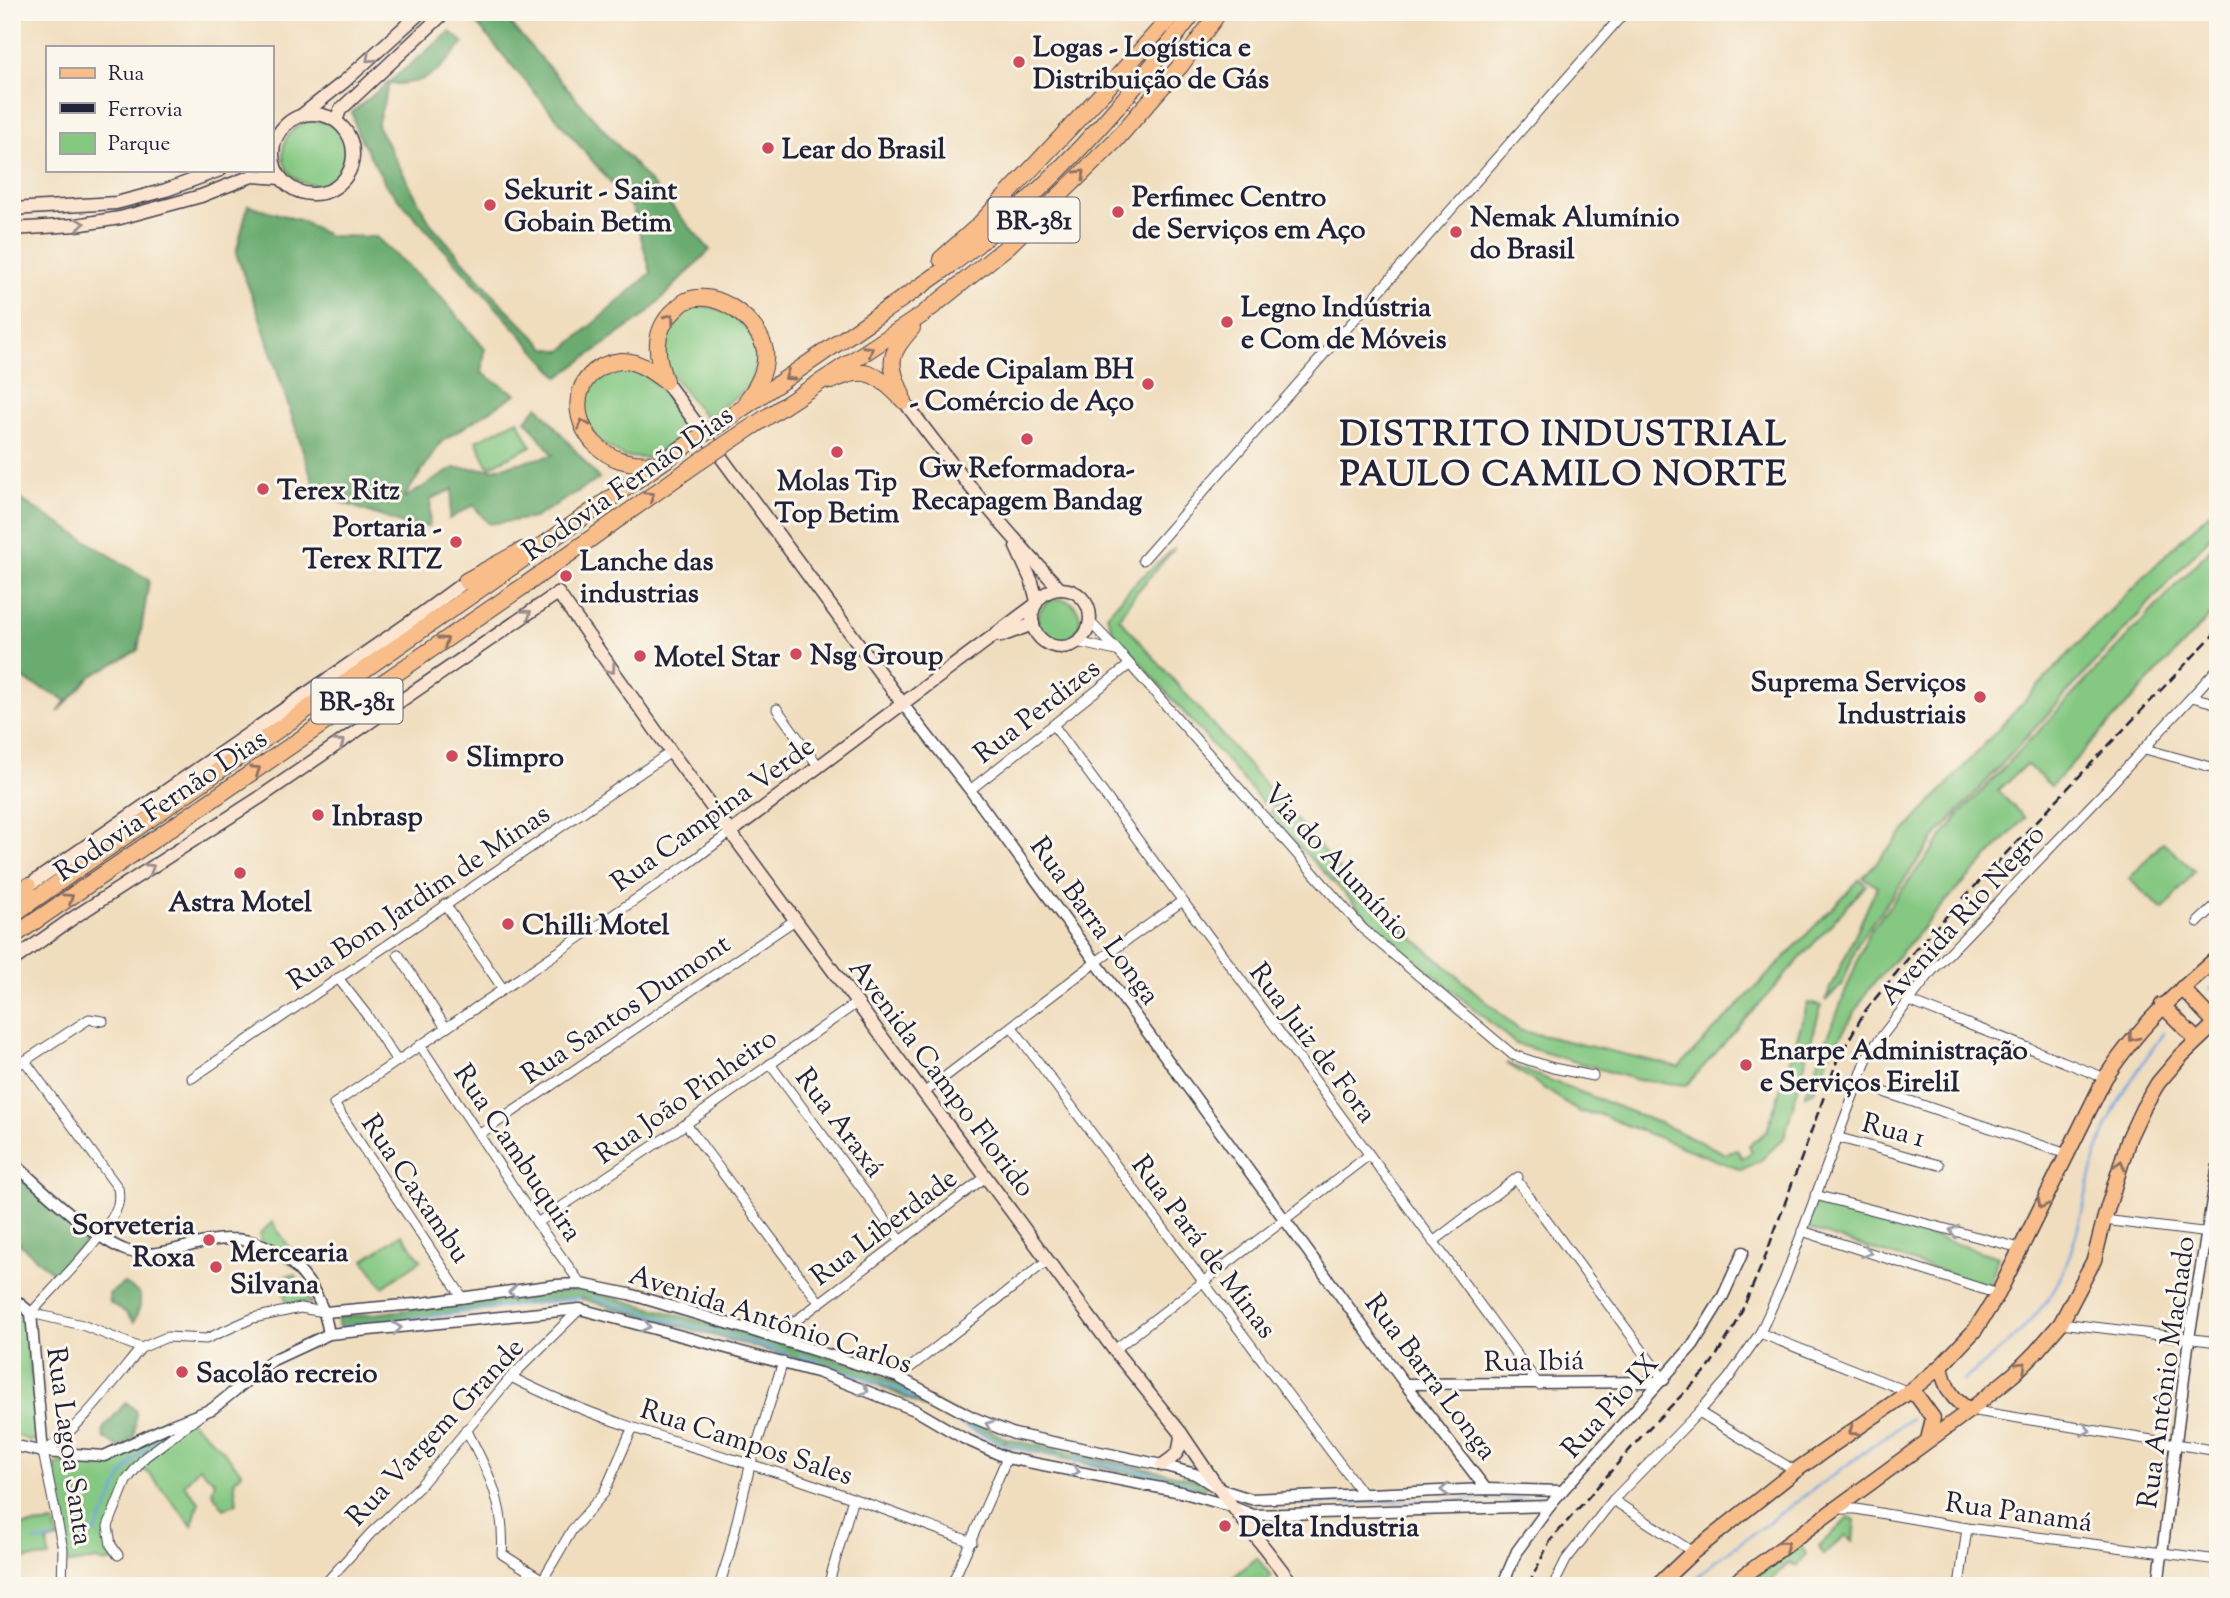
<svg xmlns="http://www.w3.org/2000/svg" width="2230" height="1598" font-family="'Sorts Mill Goudy',serif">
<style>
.green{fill:#84c882;stroke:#53755e;stroke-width:2}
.forest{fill:#6bac70;stroke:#466756;stroke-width:2}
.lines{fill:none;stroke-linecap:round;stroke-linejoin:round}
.stream{stroke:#75a7e0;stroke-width:2.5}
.minor-casing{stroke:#413e4e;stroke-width:11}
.tertiary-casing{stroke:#413e4e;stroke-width:13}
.secondary-casing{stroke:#413e4e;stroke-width:15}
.primary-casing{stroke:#413e4e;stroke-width:17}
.motorway-casing{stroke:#413e4e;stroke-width:18}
.minor{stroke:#fff;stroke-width:9}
.tertiary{stroke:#fff;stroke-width:10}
.secondary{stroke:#fce5d0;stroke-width:12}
.primary{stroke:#f8bd89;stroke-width:14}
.motorway{stroke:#f8bd89;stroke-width:16}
.rail{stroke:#22223b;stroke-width:2.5;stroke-dasharray:10 5;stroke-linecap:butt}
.motorway-bridge-casing{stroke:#413e4e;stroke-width:18;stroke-linecap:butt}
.motorway-bridge{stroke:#f8bd89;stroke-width:16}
.oneway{stroke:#9a8d8d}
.oneway2{stroke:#8d7062}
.oneway3{stroke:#9c9ca7}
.poi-dot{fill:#d1495b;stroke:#fbf7ec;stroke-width:2.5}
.labels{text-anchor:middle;stroke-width:6;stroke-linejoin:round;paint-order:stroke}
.shield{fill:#fbf7ec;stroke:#636270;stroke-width:2}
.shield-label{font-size:26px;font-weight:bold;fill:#22223b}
.poi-label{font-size:28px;font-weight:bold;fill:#22223b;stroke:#fbf7ec;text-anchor:start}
.street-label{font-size:28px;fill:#22223b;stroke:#fbf7ec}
.district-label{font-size:35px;font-weight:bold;letter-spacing:2px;fill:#22223b;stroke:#fbf7ec}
</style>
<rect width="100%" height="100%" fill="#fbf7ec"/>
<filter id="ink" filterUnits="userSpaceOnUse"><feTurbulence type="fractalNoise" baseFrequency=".0143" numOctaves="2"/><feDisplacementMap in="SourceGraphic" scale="14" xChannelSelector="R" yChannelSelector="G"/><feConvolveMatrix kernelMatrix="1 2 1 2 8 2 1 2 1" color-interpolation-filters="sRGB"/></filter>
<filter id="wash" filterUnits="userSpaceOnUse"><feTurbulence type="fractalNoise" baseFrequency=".00686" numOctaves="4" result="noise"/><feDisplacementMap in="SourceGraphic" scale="28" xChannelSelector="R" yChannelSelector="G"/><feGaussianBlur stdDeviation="1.57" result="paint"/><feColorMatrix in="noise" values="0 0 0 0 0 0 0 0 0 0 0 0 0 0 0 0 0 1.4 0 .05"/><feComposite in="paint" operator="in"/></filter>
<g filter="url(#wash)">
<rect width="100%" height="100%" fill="#f0ddbd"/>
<g class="green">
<circle cx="315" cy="153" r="32"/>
<path d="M692 307H712L730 313 752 334 759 353 752 385 706 418 670 373 662 354 668 322Z"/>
<path d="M620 368 643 372 659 387 690 430 649 458 625 457 600 442 584 421 585 397 599 375Z"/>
<path d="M518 420 531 446 489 467 476 441Z"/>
<path d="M2218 505V528L1937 835 1859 941 1842 985 1825 1001 1877 887 1863 877C1978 751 2093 622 2218 505Z"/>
<path d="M2218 541V607L2051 786 2026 764 1998 791 2025 818 1948 899 1868 990 1830 1054 1814 1091 1805 1096 1868 934 1959 815Z"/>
<path d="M1175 548 1135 594 1119 618 1357 889 1519 1030 1679 1067 1860 879 1866 885 1687 1085 1637 1080 1516 1044 1382 932 1283 830 1270 812 1275 807 1267 800 1263 803 1112 630 1107 615 1135 583Z"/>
<circle cx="1059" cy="620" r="21"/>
<path d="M2163 842 2195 871 2163 910 2129 879Z"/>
<path d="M1808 1003 1821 1006 1784 1138 1760 1161 1741 1170 1598 1114 1580 1112 1506 1063 1662 1124 1726 1154 1737 1150 1742 1158 1752 1152 1749 1146 1767 1131Z"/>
<path d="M1815 1199 1998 1257 1989 1286 1805 1228Z"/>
<path d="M272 1222 311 1278 261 1242 259 1235Z"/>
<path d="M402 1234 421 1260 383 1287 364 1260Z"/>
<path d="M289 1275H295L312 1303 287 1304 280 1279Z"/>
<path d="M12 1300 23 1311 39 1438 31 1441 12 1434Z"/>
<path d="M188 1419 220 1447 242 1473 234 1481 237 1503 224 1509 212 1492 215 1482 199 1467 184 1485 199 1502 192 1526 149 1473 136 1467 108 1536 121 1557 105 1563 97 1560 68 1564 55 1464 101 1462Z"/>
<path d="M1848 1518 1855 1520 1853 1542 1846 1535 1823 1555 1819 1546Z"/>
<path d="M54 1523 58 1539 47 1542 49 1557 12 1560V1527Z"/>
<path d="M1801 1546 1806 1554 1798 1566 1788 1563 1765 1586 1750 1580Z"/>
<path d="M1257 1558 1272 1577 1260 1586H1222Z"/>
</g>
<g class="forest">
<path d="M467 12H500L710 250 644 316 559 377 386 185 357 132 352 112 450 32 464 43C437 71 430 85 389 84L377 125 430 223 500 302 546 348 562 351 651 273 633 209Z"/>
<path d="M248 205 302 221 329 236 376 237 440 296 485 349 482 373 516 394 441 442 403 499 454 468 493 469 553 455 526 420 538 406 599 479 534 518 489 524 473 505 449 519 453 489 431 499 429 527 406 525 317 494 258 312 236 254Z"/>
<path d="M12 494 149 580 138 650 90 677 58 712 66 700 12 674Z"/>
<path d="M12 1170 47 1204 91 1236 56 1276 12 1237Z"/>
<path d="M124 1283 140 1294V1306L134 1322 126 1313 110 1303 109 1294Z"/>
<path d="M583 1289 863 1366 1007 1439 1208 1482 1206 1490 1007 1446 1006 1440 1002 1444 862 1377 579 1298 339 1328 337 1318Z"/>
<path d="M126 1402 136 1411 134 1437 120 1448 104 1438 103 1429Z"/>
</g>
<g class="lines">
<g class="stream">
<path d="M2210 989 2218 984"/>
<path d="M593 1298 789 1354"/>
<path d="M342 1327 579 1298"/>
<path d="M800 1356 895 1388 954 1421 1002 1444 1061 1457"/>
<path d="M1963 1381C1996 1353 2035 1324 2056 1286 2084 1235 2085 1172 2110 1119 2124 1088 2145 1060 2164 1032"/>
<path d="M1073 1459 1142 1471 1191 1485"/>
<path d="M1287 1504 1534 1498"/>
<path d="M75 1536 78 1540 95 1532 123 1475 135 1459 158 1440"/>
<path d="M35 1542 53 1539"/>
<path d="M1689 1586 1714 1562 1911 1418"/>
</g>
</g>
</g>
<g filter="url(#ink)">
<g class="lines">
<g class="minor-casing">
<g id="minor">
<path d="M1143 560 1625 12"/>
<path d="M1090 622 1118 651 1363 929 1513 1055 1553 1068 1593 1076"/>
<path d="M1077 642 1116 651"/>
<path d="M2192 697 2218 704"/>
<path d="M777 709 819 767"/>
<path d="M1054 726 1539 1385"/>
<path d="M2145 749 2218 769"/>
<path d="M970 790 1129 665"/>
<path d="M445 904 503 989"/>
<path d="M2198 922 2218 903"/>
<path d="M398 954 446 1028"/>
<path d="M338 978 366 1014 397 1061"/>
<path d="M1909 1001 2105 1078"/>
<path d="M1012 1027 1362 1493"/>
<path d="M420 1045 537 1223 581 1284"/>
<path d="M25 1061 118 1188C119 1193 119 1199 118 1204 111 1232 52 1289 31 1313L82 1325 141 1348 167 1337 206 1339 253 1318 300 1308 325 1312"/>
<path d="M770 1064 901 1241"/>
<path d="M12 1069 89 1019 103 1021"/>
<path d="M192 1078 671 752"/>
<path d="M1857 1083 2067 1154"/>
<path d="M925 1092 1096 962 1181 902"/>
<path d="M686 1124 819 1302"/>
<path d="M480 1134 795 920"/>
<path d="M1836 1137 1939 1165"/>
<path d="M1516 1179 1664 1380"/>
<path d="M1815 1195 2020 1248"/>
<path d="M2104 1220 2218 1234"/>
<path d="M537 1223 686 1124 858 1002"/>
<path d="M1802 1231 1998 1294"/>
<path d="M1433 1242 1518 1177"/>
<path d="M463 1298 334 1104 688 864 731 832"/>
<path d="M2061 1323 2218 1342"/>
<path d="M1760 1333 1909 1392"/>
<path d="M773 1338 987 1176"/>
<path d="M1114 1350 1369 1155"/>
<path d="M511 1377C600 1423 696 1447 791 1477 852 1497 912 1520 972 1542"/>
<path d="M898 1377 1048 1260"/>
<path d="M1970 1410 2218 1451"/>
<path d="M1699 1412 1795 1471"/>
<path d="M466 1429C488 1471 506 1505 502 1554L543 1580"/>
<path d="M1613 1500 1693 1552"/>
<path d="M1838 1509H1856L1967 1528 2218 1560"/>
<path d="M118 1555 111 1545 108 1526 126 1481 145 1457 201 1415"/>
<path d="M952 1583 990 1586"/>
<path d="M62 1586 63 1549 43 1452C79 1430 114 1381 141 1348"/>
<path d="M323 1586 370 1534 420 1486 511 1377 580 1309"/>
<path d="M539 1586 572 1530 604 1493 632 1429"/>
<path d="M719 1586 729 1555 750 1466 783 1362"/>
<path d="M828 1586 853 1498"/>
<path d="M951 1586 1007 1458"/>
<path d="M1553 1586 1566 1560 1613 1500 1699 1412 1728 1379 1760 1333 1785 1278 1869 1053 1932 971 2106 790 2218 668"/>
<path d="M1959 1586 1967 1528"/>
</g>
</g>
<g class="tertiary-casing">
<g id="tertiary">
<path d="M902 703 970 790 1405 1384 1486 1489"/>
<path d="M12 1161C38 1186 93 1238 125 1250 160 1263 195 1238 230 1239 284 1239 321 1285 329 1334"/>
<path d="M12 1297 31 1313 43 1452"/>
<path d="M325 1312 415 1304 556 1285 581 1284 629 1294 747 1329 898 1377 972 1417 1014 1434 1162 1465 1195 1474 1219 1489 1251 1499 1486 1489 1562 1491"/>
<path d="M1405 1384C1488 1384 1570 1382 1653 1382L1664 1380"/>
<path d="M12 1445 43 1452 104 1456 171 1425 212 1409 273 1360 329 1334 580 1309 820 1373 915 1410 963 1438 1007 1458 1181 1492 1233 1507 1253 1515 1550 1506"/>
<path d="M1502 1586 1517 1551 1555 1499 1693 1345 1723 1296 1743 1252"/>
<path d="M2158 1586 2189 1338 2218 1165"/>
</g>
</g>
<g class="secondary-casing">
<g id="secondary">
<circle cx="313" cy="154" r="40"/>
<path d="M302 115 345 81 421 12"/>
<path d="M336 121 340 110 445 12"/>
<path d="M12 209 116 203 166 190 220 170"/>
<path d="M12 229 76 225 120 218 201 196 252 176 281 178"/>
<path d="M665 381 902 703"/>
<path d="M904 401C952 467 1004 529 1060 589"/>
<path d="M1016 547 1032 582 1037 601"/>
<circle cx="1061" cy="618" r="29"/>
<path d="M1001 636 1033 624"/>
<path d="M731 832 1036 604"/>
<path d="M28 886 406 625 466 581"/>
<path d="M12 961 73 918 259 798 558 593 671 752 1114 1350 1181 1433 1219 1489 1294 1586"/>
<path d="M1162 1465C1179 1454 1180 1452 1181 1433"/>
</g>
</g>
<g class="primary-casing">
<g id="primary">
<path d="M2182 988 2215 1023"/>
<path d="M2162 1005 2197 1040"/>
<path d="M1941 1366C1945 1387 1952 1400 1970 1410"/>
<path d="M1909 1392 1917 1396 1933 1418 1928 1440"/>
<path d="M1657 1586 1693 1552 1795 1471 1909 1392 1941 1366 1975 1330 1998 1294 2105 1078C2138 1027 2173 996 2218 957"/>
<path d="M1730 1586 1970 1410 2014 1374 2035 1353 2061 1323 2094 1260 2104 1220 2129 1138 2143 1108 2158 1083 2181 1056 2218 1021"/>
</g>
</g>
<g class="motorway-casing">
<g id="motorway">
<path d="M941 259 978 226 1109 86 1175 12"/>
<path d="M665 381C656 356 652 331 674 311 677 308 682 303 686 301 716 287 760 321 765 351 767 369 758 386 747 400"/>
<path d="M831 381C839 378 849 373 858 373 876 371 892 389 904 401"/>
<path d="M902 395C888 361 888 356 912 328"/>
<path d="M721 423C772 388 823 353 874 318 913 291 954 265 990 234 1067 169 1133 93 1194 12"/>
<path d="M735 438 922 315 1008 246 1115 141 1181 65 1219 12"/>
<path d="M658 464C645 464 632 464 620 460 609 457 601 450 593 442 566 411 577 366 621 361 637 360 653 372 665 381"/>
<path d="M466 581 523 550"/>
<path d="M12 897 28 886"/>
<path d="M12 915 687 445"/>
<path d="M12 937 528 583 699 462"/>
</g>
</g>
<use href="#minor" class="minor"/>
<use href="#tertiary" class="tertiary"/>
<use href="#secondary" class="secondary"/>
<use href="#primary" class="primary"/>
<use href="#motorway" class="motorway"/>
<path class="rail" d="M1528 1586 1550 1541 1647 1430 1708 1369 1736 1324 1764 1260 1837 1061 1865 1011 1920 944 2218 630"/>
<g class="motorway-bridge-casing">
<g id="motorway-bridge">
<path d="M687 445 721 423"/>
<path d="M699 462 735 438"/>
</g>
</g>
<use href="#motorway-bridge" class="motorway-bridge"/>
</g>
<defs><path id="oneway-chevron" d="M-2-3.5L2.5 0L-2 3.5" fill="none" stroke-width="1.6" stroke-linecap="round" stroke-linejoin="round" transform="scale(1.75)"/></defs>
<g class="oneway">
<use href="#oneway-chevron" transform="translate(370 58) rotate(138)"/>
<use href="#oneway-chevron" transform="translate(80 224) rotate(-7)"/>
<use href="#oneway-chevron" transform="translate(527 614) rotate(-35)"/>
<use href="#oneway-chevron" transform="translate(611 669) rotate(54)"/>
<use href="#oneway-chevron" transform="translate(340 743) rotate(-35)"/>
<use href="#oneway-chevron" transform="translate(150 868) rotate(-33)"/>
</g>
<g class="oneway2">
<use href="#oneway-chevron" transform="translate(1081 174) rotate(-45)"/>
<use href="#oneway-chevron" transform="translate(670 318) rotate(-51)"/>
<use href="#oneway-chevron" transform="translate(869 350) rotate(-33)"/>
<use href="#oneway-chevron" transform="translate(789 376) rotate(145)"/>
<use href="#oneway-chevron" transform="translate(583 424) rotate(-112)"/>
<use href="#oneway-chevron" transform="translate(650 496) rotate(-34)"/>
<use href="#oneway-chevron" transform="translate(444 641) rotate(-35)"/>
<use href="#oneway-chevron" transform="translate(256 770) rotate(-34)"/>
<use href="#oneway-chevron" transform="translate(69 898) rotate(-34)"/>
<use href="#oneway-chevron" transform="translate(2133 1037) rotate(128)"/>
<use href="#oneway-chevron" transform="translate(2120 1165) rotate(-73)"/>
<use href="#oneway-chevron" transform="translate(2042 1204) rotate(117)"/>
<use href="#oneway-chevron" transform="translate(2022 1366) rotate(-45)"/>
<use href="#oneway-chevron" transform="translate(1853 1431) rotate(145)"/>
<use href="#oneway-chevron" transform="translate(1785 1545) rotate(-35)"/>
</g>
<g class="oneway3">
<use href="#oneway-chevron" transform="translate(1954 1231) rotate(-165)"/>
<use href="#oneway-chevron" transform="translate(1867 1252) rotate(18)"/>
<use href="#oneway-chevron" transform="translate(513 1292) rotate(174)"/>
<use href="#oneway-chevron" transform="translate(646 1326) rotate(14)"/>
<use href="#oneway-chevron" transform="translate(397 1328) rotate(-6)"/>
<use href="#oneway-chevron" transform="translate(864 1390) rotate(20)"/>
<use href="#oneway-chevron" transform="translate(990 1425) rotate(-157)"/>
<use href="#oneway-chevron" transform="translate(2086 1430) rotate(10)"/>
<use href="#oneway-chevron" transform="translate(1075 1471) rotate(11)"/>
<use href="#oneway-chevron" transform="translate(1445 1490) rotate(178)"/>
</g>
</g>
<g class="poi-dot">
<circle cx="1019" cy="62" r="7"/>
<circle cx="768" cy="148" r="7"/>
<circle cx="490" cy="205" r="7"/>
<circle cx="1118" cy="212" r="7"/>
<circle cx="1456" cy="232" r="7"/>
<circle cx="1227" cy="322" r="7"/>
<circle cx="1148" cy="384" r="7"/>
<circle cx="1027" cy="439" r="7"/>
<circle cx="837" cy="452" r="7"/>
<circle cx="263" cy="489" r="7"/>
<circle cx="456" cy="542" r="7"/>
<circle cx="566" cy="576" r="7"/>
<circle cx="796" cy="654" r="7"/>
<circle cx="640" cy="656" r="7"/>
<circle cx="1980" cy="697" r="7"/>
<circle cx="452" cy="756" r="7"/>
<circle cx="318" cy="815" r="7"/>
<circle cx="240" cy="873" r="7"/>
<circle cx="508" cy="924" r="7"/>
<circle cx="1746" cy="1065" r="7"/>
<circle cx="209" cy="1240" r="7"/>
<circle cx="216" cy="1267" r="7"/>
<circle cx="182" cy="1372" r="7"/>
<circle cx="1225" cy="1526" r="7"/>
</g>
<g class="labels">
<g class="shield">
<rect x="988.5" y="197.5" width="91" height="45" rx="5"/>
<rect x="311.5" y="678.5" width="91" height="45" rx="5"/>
</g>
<g class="shield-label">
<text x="1034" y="229">BR-381</text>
<text x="357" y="710">BR-381</text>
</g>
<g class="poi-label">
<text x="1033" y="56">Logas - Logística e<tspan x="1033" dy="32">Distribuição de Gás</tspan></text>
<text x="782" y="158">Lear do Brasil</text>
<text x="504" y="199">Sekurit - Saint<tspan x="504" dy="32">Gobain Betim</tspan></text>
<text x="1132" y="206">Perfimec Centro<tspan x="1132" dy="32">de Serviços em Aço</tspan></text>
<text x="1470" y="226">Nemak Alumínio<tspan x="1470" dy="32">do Brasil</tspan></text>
<text x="1241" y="316">Legno Indústria<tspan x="1241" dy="32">e Com de Móveis</tspan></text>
<text x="1134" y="378" text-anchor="end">Rede Cipalam BH<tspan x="1134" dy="32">- Comércio de Aço</tspan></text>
<text x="1027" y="477" text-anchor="middle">Gw Reformadora-<tspan x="1027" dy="32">Recapagem Bandag</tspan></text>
<text x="837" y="490" text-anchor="middle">Molas Tip<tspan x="837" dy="32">Top Betim</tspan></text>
<text x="277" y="499">Terex Ritz</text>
<text x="442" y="536" text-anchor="end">Portaria -<tspan x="442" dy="32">Terex RITZ</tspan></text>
<text x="580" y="570">Lanche das<tspan x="580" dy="32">industrias</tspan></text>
<text x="810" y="664">Nsg Group</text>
<text x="654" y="666">Motel Star</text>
<text x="1966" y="691" text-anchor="end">Suprema Serviços<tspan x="1966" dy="32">Industriais</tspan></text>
<text x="466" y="766">SIimpro</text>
<text x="332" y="825">Inbrasp</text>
<text x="240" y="911" text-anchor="middle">Astra Motel</text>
<text x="522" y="934">Chilli Motel</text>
<text x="1760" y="1059">Enarpe Administração<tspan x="1760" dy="32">e Serviços EireliI</tspan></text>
<text x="195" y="1234" text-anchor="end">Sorveteria<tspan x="195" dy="32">Roxa</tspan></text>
<text x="230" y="1261">Mercearia<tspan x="230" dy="32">Silvana</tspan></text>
<text x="196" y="1382">Sacolão recreio</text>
<text x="1239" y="1536">Delta Industria</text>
</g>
<g class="street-label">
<text transform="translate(627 482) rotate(-35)" y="10">Rodovia Fernão Dias</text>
<text transform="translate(1036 710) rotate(-38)" y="10">Rua Perdizes</text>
<text transform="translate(160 804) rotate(-34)" y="10">Rodovia Fernão Dias</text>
<text transform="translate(712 813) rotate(-36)" y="10">Rua Campina Verde</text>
<text transform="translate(1338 861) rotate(47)" y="10">Via do Alumínio</text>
<text transform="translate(418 896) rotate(-34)" y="10">Rua Bom Jardim de Minas</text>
<text transform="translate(1961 914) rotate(-48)" y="10">Avenida Rio Negro</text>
<text transform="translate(1096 920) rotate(54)" y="10">Rua Barra Longa</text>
<text transform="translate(625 1008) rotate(-34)" y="10">Rua Santos Dumont</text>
<text transform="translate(1314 1042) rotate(53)" y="10">Rua Juiz de Fora</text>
<text transform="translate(943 1077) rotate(53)" y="10">Avenida Campo Florido</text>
<text transform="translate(685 1095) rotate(-35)" y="10">Rua João Pinheiro</text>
<text transform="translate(841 1122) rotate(53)" y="10">Rua Araxá</text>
<text transform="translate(1894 1129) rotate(15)" y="10">Rua 1</text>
<text transform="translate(519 1152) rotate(56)" y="10">Rua Cambuquira</text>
<text transform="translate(417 1188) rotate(56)" y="10">Rua Caxambu</text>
<text transform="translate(883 1226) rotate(-37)" y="10">Rua Liberdade</text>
<text transform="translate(1205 1246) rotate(53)" y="10">Rua Pará de Minas</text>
<text transform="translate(771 1318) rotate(18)" y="10">Avenida Antônio Carlos</text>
<text transform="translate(1534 1360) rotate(-1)" y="10">Rua Ibiá</text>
<text transform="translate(2165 1372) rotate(-82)" y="10">Rua Antônio Machado</text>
<text transform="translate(1432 1376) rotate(53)" y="10">Rua Barra Longa</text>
<text transform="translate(1609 1405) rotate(-48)" y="10">Rua Pio IX</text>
<text transform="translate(434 1431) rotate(-47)" y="10">Rua Vargem Grande</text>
<text transform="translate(747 1441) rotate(18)" y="10">Rua Campos Sales</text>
<text transform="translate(71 1446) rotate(82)" y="10">Rua Lagoa Santa</text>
<text transform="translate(2019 1511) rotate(8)" y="10">Rua Panamá</text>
</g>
<g class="district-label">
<text x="1564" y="445">DISTRITO INDUSTRIAL<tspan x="1564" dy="40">PAULO CAMILO NORTE</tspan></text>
</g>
</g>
<rect width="2230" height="1598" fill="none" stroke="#fbf7ec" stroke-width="42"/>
<rect x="46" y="46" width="228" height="126" fill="#fbf7ec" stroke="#a4a2a5" stroke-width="2"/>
<rect x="60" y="68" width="35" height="10" fill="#f8bd89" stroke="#a4a2a5" stroke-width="2"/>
<text x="108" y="80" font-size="21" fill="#22223b">Rua</text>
<rect x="60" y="103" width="35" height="10" fill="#22223b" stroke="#a4a2a5" stroke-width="2"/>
<text x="108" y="116" font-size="21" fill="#22223b">Ferrovia</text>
<rect x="60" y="133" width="35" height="21" fill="#84c882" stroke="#a4a2a5" stroke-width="2"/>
<text x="108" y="150" font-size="21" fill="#22223b">Parque</text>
</svg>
